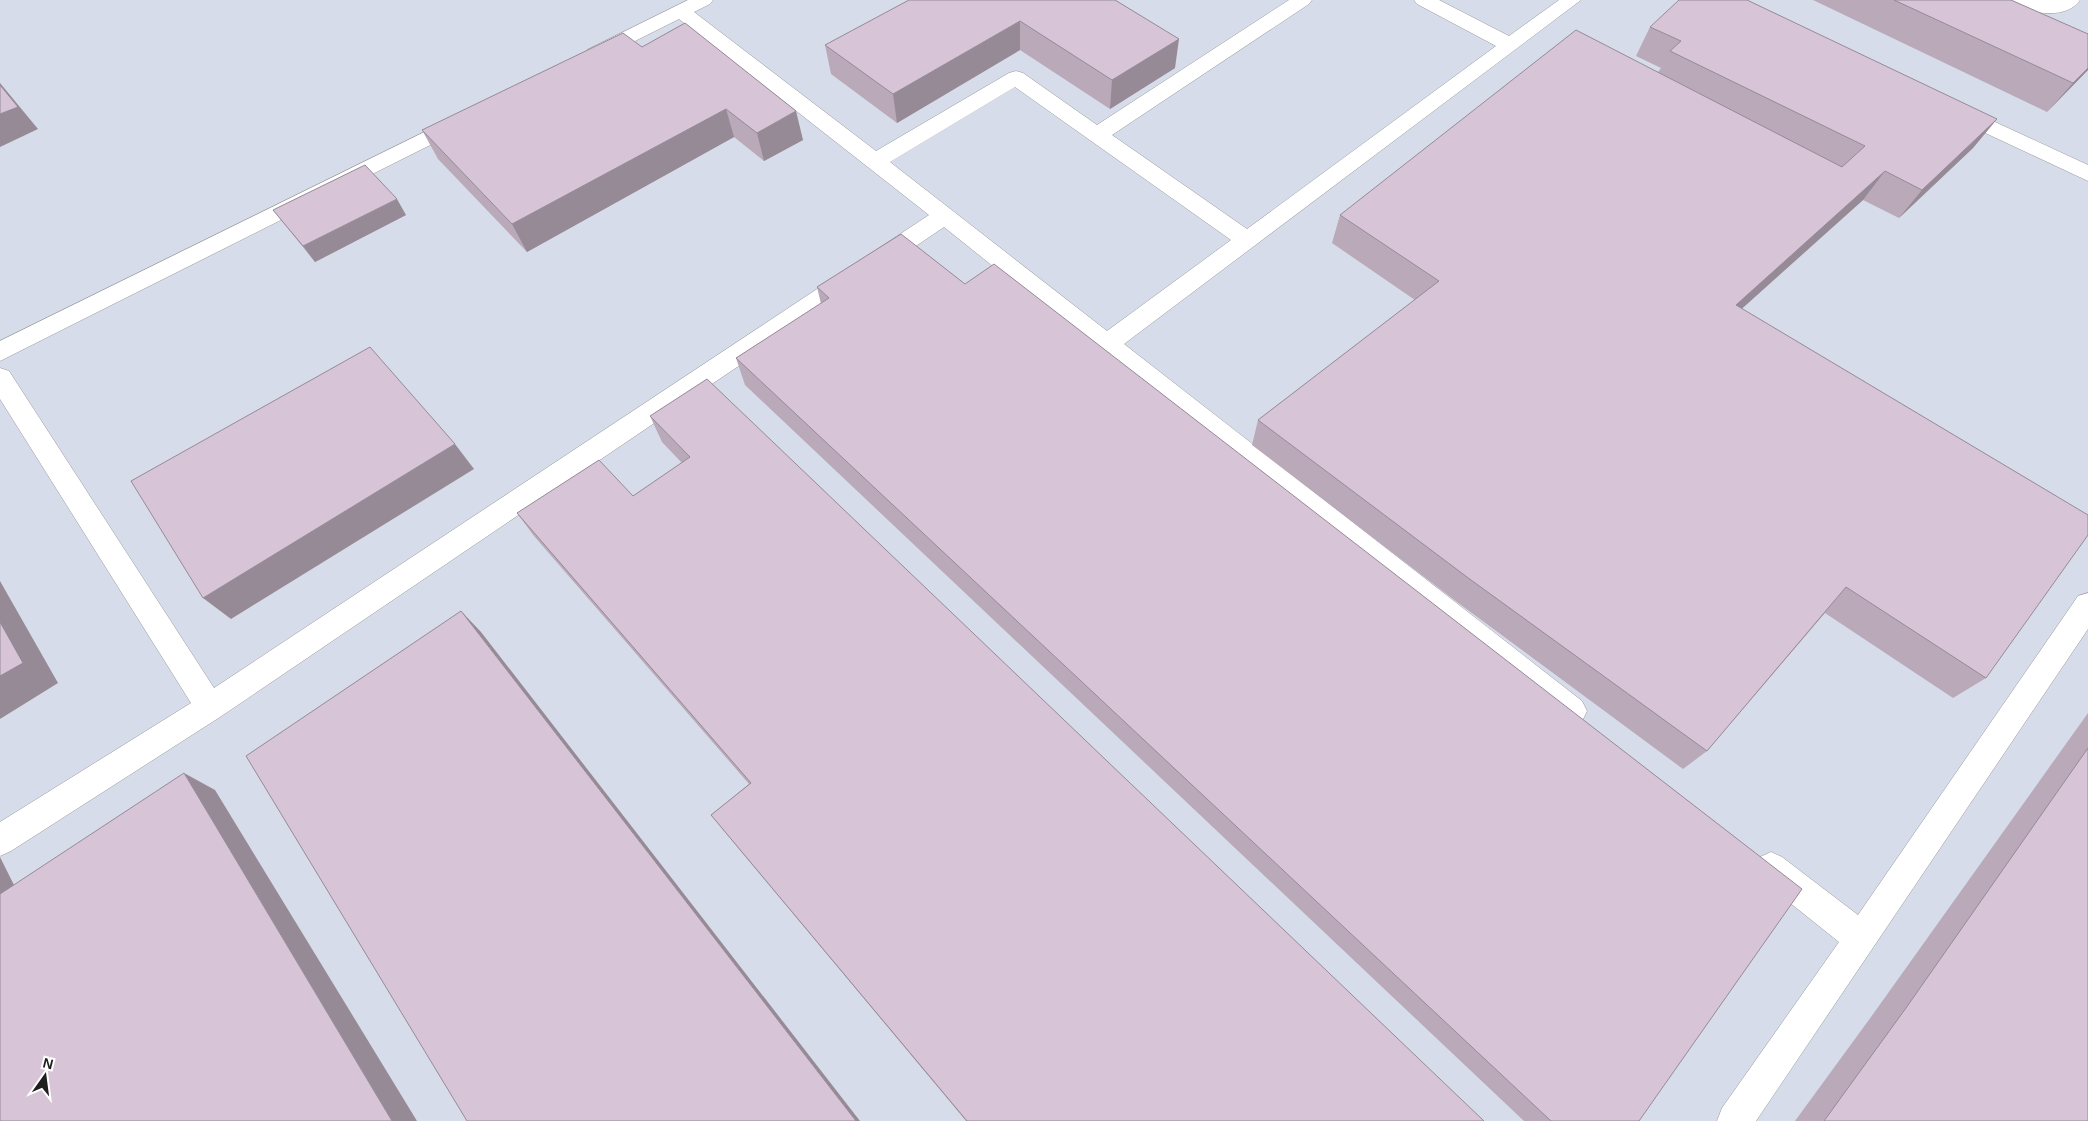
<svg xmlns="http://www.w3.org/2000/svg" width="2088" height="1121" font-family="Arial,sans-serif">
<style>
.industrial{fill:#d7dcea}
.lines{fill:none;stroke-linecap:round;stroke-linejoin:round}
.minor-casing{stroke:#999;stroke-width:1}
.minor{fill:#fff;fill-rule:evenodd}
.wall{fill:#b9a9b9}
.shaded-wall{fill:#968a96}
.building{fill:#d7c5d7;stroke:#968a96}
</style>
<rect width="100%" height="100%" fill="#f0e5ee"/>
<rect class="industrial" x="0" y="0" width="2088" height="1121"/>
<g class="lines">
<g class="minor-casing">
<g id="minor">
<path d="M688 0H713L710 4 694 12 876 151 1009 73 1016 71 1023 73 1097 125 1289 0H1312L1309 4 1112 135 1247 229 1496 46 1417 4 1414 0H1439L1509 36 1559 0H1581L1124 344 1582 701 1587 711 1582 721 1572 725 1562 721 944 227 220 717 11 851 0 856V822L191 703 0 399V368L9 371 214 688 929 215 679 19 601 58 594 60 587 58 584 54 587 50ZM1015 87 1231 240 1107 331 890 162Z"/>
<path d="M2001 0H2080C2064 23 2026 10 2004 4Z"/>
<path d="M1956 104 2088 165V181L1949 116 1946 111 1949 106Z"/>
<path d="M459 115 466 117 470 122 466 127 0 361V341Z"/>
<path d="M2088 593V629L1756 1121H1717L1722 1108 1839 942 1760 879 1755 868 1760 857 1771 852 1782 857 1858 915 2078 596Z"/>
</g>
</g>
<use href="#minor" class="minor"/>
</g>
<g class="wall">
<path d="M1115 0 1175 68 1110 109 1020 50 897 123 831 74 825 45Z"/>
<path d="M1813 0H2011L2088 34V70L2047 112Z"/>
<path d="M1650 27 1997 119 1973 148 1899 218 1863 200 1742 308 1986 678 1953 698 1825 613 1707 751 1683 769 1457 602 1252 445 1258 420 1415 300 1332 243 1340 215 1658 72 1661 68 1636 56Z"/>
<path d="M642 47 803 140 764 161 734 137 527 252 438 159 422 130Z"/>
<path d="M273 210 406 215 315 262Z"/>
<path d="M901 234 1639 1121H1524L745 385 736 358 821 304 817 287Z"/>
<path d="M650 416 1484 1121H966L724 831 711 815 749 784 534 536 517 513 633 496 682 463 662 442Z"/>
<path d="M2088 713V1121H1795L1871 1017Z"/>
</g>
<g class="shaded-wall">
<path d="M1020 21V50L897 123 893 94Z"/>
<path d="M1179 39 1175 68 1110 109 1112 80Z"/>
<path d="M2088 68V70L2085 73 2047 112 2073 83Z"/>
<path d="M0 83 38 129 0 147Z"/>
<path d="M726 109 734 137 527 252 512 224Z"/>
<path d="M796 111 803 140 764 161 757 133Z"/>
<path d="M1997 119 1973 148 1899 218 1922 190Z"/>
<path d="M1885 171 1863 200 1716 332 1736 305Z"/>
<path d="M397 199 406 215 315 262 303 246Z"/>
<path d="M455 444 474 469 231 619 203 598Z"/>
<path d="M0 581 58 683 0 719Z"/>
<path d="M461 611 481 632 860 1121H856Z"/>
<path d="M184 773 215 790 417 1121H392Z"/>
<path d="M0 857 29 915 0 906Z"/>
</g>
<g class="building">
<path d="M909 0H1115L1179 39 1112 80 1020 21 893 94 825 45Z"/>
<path d="M1679 0H1747L1997 119 1922 190 1885 171 1736 305 2088 515V535L1986 678 1846 587 1707 751 1471 580 1258 420 1439 281 1340 215 1576 30 1842 167 1865 146 1670 51 1681 41 1650 27Z"/>
<path d="M1894 0H2011L2088 34V68L2073 83Z"/>
<path d="M685 23 796 111 757 133 726 109 512 224 422 130 623 33 642 47Z"/>
<path d="M0 85 18 107 0 114Z"/>
<path d="M365 165 397 199 303 246 273 210Z"/>
<path d="M901 234 965 284 994 264 1802 889 1639 1121H1551L736 358 829 298 817 287Z"/>
<path d="M370 347 455 444 203 598 131 481Z"/>
<path d="M707 379 1484 1121H967L711 815 751 783 517 513 599 460 633 496 690 457 650 416Z"/>
<path d="M461 611 856 1121H467L246 756Z"/>
<path d="M0 622 23 663 0 676Z"/>
<path d="M2088 748V1121H1824L1906 1008Z"/>
<path d="M184 773 392 1121H0V894Z"/>
</g>
<g transform="translate(45 1076) rotate(14)" stroke="#ffffff" stroke-width="4" paint-order="stroke">
<path d="M0-4L9 19L0 12L-9 19Z" fill="#1f1f1f"/>
<text y="-8" font-size="14" font-weight="bold" text-anchor="middle" fill="#1f1f1f">N</text>
</g>
</svg>
